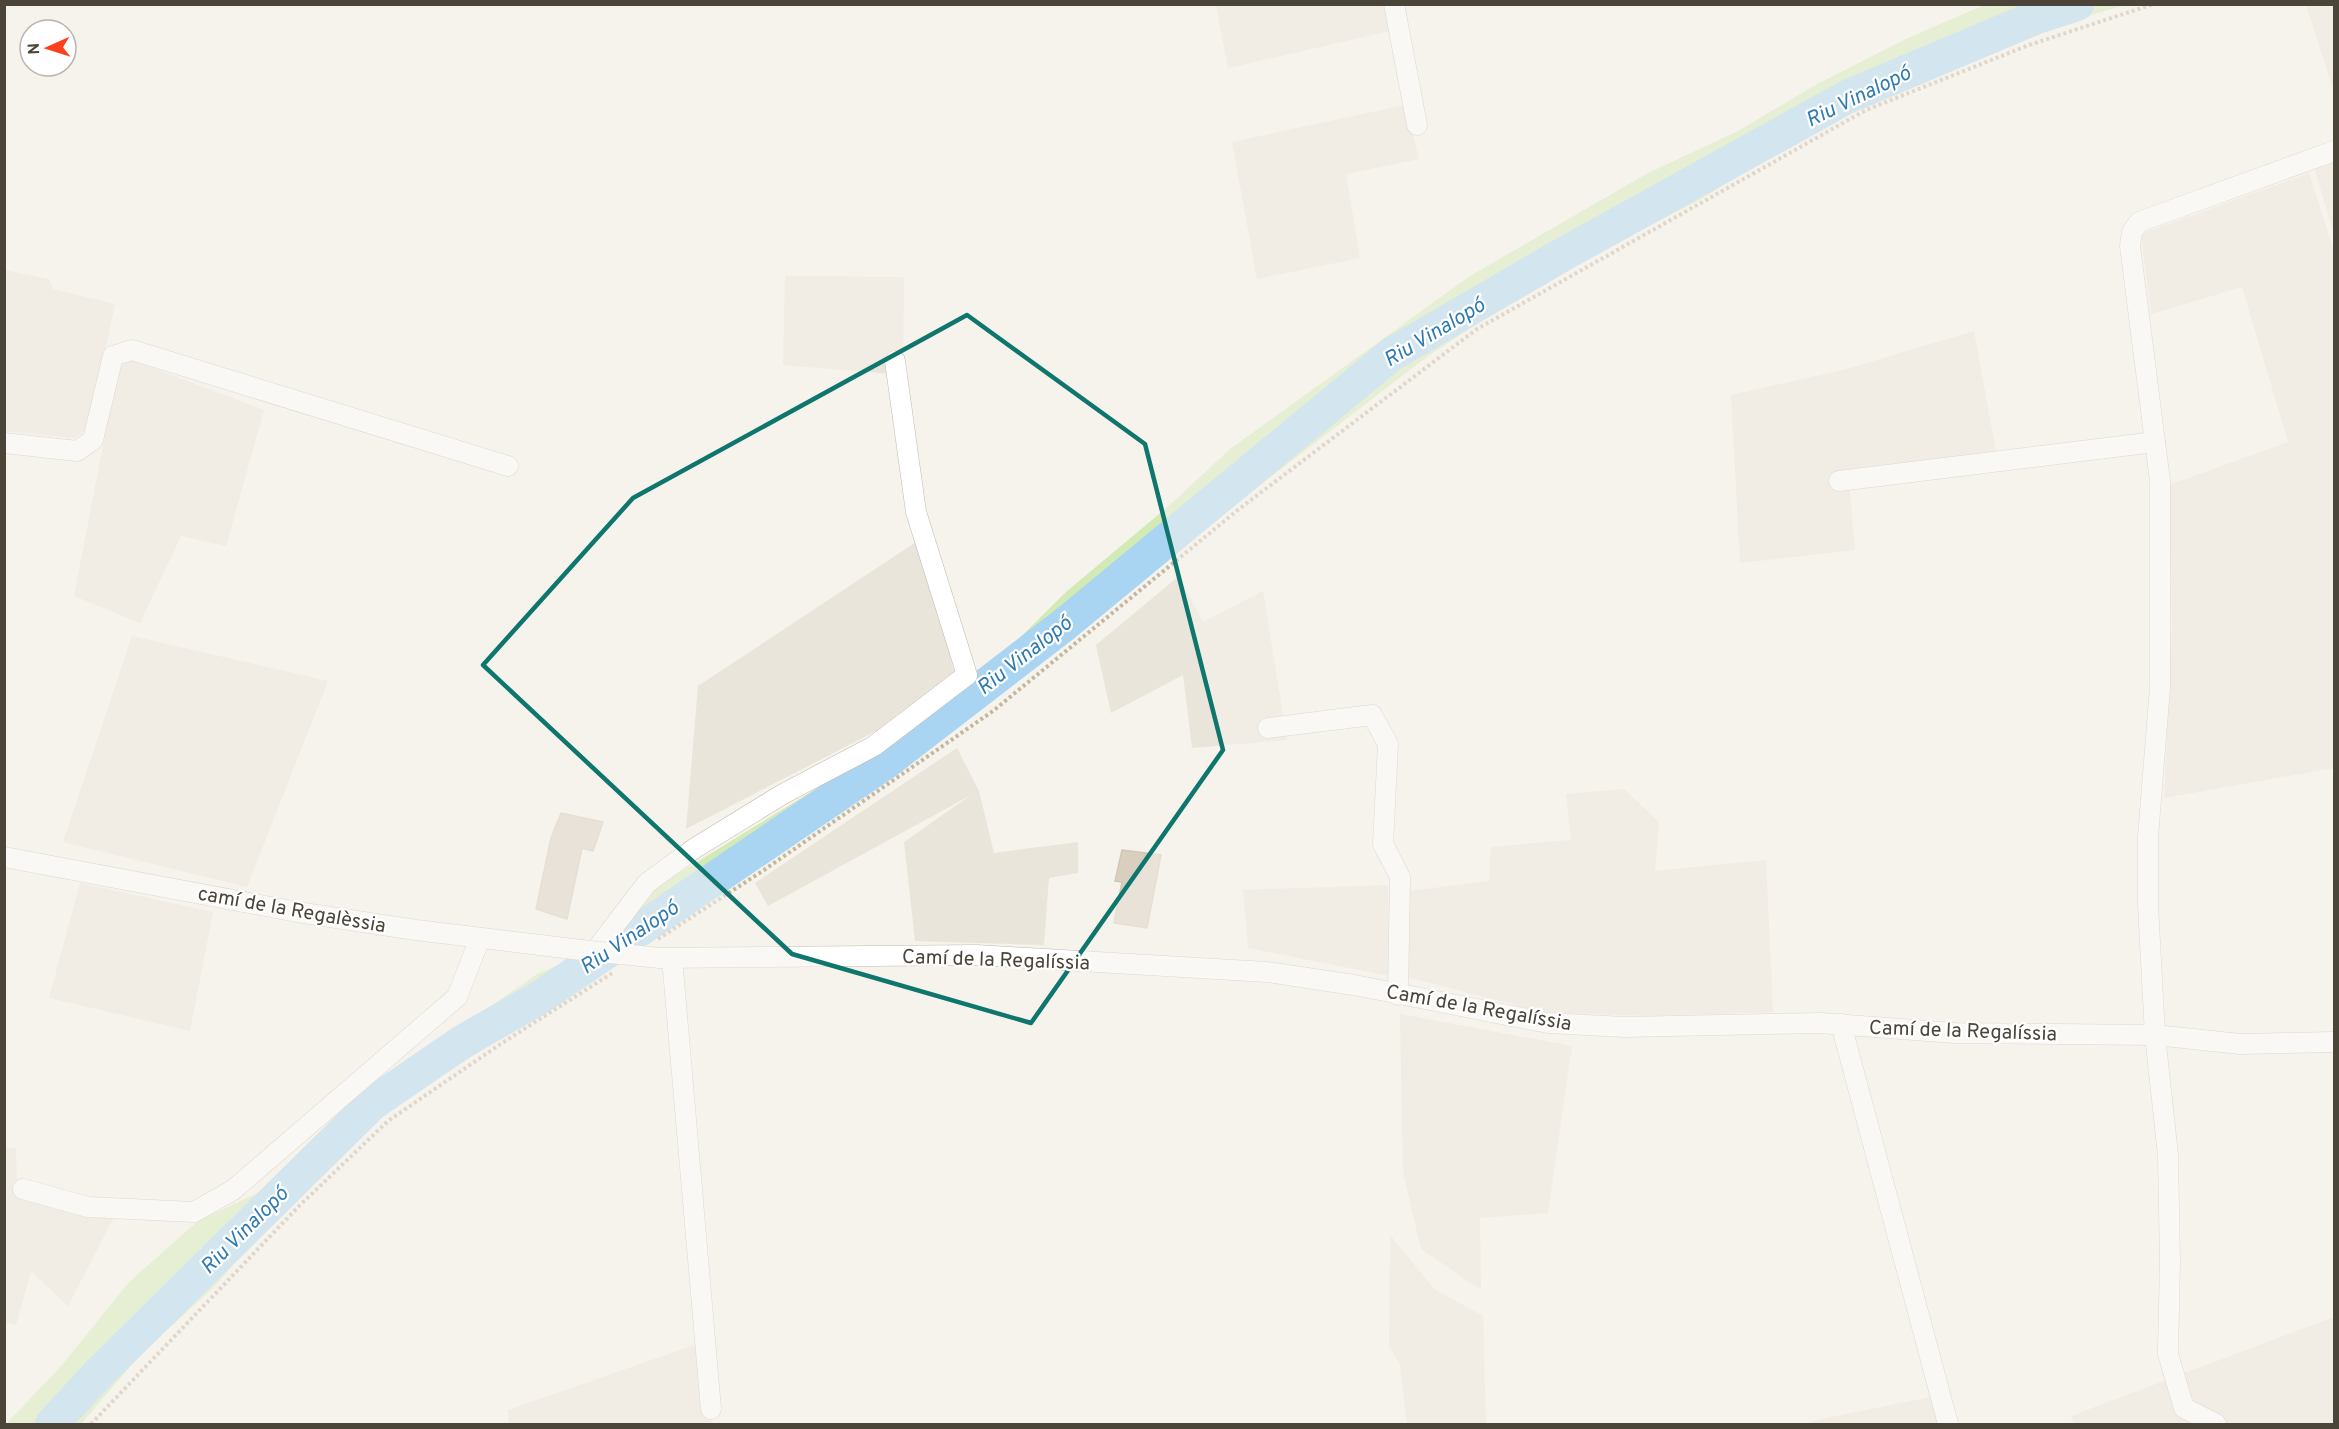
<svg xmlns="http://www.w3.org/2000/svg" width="2339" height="1429" font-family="Overpass,sans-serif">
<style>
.residential{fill:#eae5da}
.green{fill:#d2eab5}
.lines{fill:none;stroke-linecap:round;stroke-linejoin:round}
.river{stroke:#a9d4f2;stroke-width:34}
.building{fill:#d8cfc1;stroke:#d3c7b4;stroke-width:1.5}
.street-casing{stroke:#c2bbae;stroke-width:21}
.path{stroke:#c4b79f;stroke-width:4;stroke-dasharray:3 3;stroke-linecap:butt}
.street{stroke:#fff;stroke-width:20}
.street-bridge-casing{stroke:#c2bbae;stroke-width:21;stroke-linecap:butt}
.street-bridge{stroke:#fff;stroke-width:20}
.marked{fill:none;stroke:#0f766e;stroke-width:4.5;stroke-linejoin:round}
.labels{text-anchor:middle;stroke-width:4.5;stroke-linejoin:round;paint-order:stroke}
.street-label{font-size:20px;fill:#4b4439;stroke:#fff}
.water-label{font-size:21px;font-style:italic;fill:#2e7ab2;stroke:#fff}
</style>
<rect width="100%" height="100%" fill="#f6f3ec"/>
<g class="residential">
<path d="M1216 5H1389L1394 30 1228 68Z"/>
<path d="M2306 5H2334V92Z"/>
<path d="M1405 105 1419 159 1346 174 1360 258 1257 279 1232 142Z"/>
<path d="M2334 161V233L2314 168Z"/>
<path d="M2309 173 2334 251V768L2164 798 2172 626 2169 485 2288 442 2242 287 2151 314 2141 234Z"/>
<path d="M4 270 49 279 53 289 115 304 89 428 74 438 5 431Z"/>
<path d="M785 276 904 277 903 375 783 365Z"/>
<path d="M1974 331 1996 452 1848 471 1855 550 1740 563 1731 395 1847 369Z"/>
<path d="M131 360 264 410 226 546 181 536 140 623 74 596 118 368Z"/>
<path d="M919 540 955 675 882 728 686 829 698 686Z"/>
<path d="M1179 576 1203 622 1263 591 1287 740 1192 748 1183 675 1111 713 1096 645Z"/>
<path d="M132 636 328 681 247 887 63 842Z"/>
<path d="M957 748 979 791 994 853 1078 842V873L1049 878 1044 945 915 941 904 842 971 795 768 906 755 883Z"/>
<path d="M1624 789 1659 822 1655 871 1766 860 1773 1012 1650 1016 1543 1012 1407 977 1410 891 1489 881 1491 847 1571 840 1566 794Z"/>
<path d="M80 883 213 912 190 1031 49 998Z"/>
<path d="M1388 885 1390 976 1248 948 1243 890Z"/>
<path d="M1400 1014 1572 1046 1548 1213 1480 1218 1481 1290 1421 1249 1403 1172Z"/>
<path d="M4 1147 16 1148 17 1196 114 1217 68 1306 31 1271 16 1325 5 1323Z"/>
<path d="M1390 1235 1434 1289 1483 1316 1486 1424H1407L1400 1365 1389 1346Z"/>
<path d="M2334 1317V1424H2075L2071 1416Z"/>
<path d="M703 1342 712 1424H509L508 1410Z"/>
<path d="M1935 1396 1941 1424H1812V1421Z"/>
</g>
<g class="green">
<path d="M1984 5H2125L2077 19 1930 73 1821 125 1698 201 1548 278 1428 356 1117 595 963 722 859 797 659 931 621 934 658 886 819 787 976 681 1066 592 1171 504 1230 449 1470 276 1648 173 1738 131 1817 84 1906 39Z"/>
<path d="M554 967 593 974 559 1001 390 1109 323 1169 249 1246 215 1286 141 1354 81 1424H6L62 1365 129 1282 198 1221 270 1187 304 1149 376 1086 537 974Z"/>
</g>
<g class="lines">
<path class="river" d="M52 1424 100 1372 373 1103 462 1042 539 998 886 762 1065 624 1392 354 1560 256 1847 97 2037 17 2077 4"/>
</g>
<g class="building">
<path d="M561 813 603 822 593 851 582 848 567 919 536 909 551 838Z"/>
<path d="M1122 850 1161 855 1147 928 1114 923 1122 882 1115 881Z"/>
</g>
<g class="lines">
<g class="street-casing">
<g id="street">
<path d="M1394 4 1417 125"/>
<path d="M4 443 77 451 93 440 113 356 132 350 508 466"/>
<path d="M1839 481 2155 442"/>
<path d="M1268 728 1372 715 1388 744 1383 844 1400 877 1398 995"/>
<path d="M4 857 297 912 416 930 581 950"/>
<path d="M595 951 647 883 695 848 783 794 874 746 967 675 916 512 895 361"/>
<path d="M660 958 976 955 1267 972 1354 985 1548 1023 1624 1027 1820 1023 1955 1033 2155 1035 2240 1044 2334 1042"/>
<path d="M672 958 711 1409"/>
<path d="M1841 1024 1948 1424"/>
<path d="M23 1189 88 1207 194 1212 233 1190 457 997 480 938"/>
<path d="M2216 1424 2184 1408 2168 1354 2170 1261 2168 1155 2155 1035 2148 905V837L2160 687V481L2130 246 2132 232 2139 222 2334 151"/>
</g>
</g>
<g class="path">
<path d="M658 939 764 870 993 711 1239 509 1477 329 1866 110 2029 45 2154 4"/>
<path d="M91 1424 298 1207 388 1121 502 1043 614 972"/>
</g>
<use href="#street" class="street"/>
<g class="street-bridge-casing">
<path id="street-bridge" d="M581 950 660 958"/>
</g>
<use href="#street-bridge" class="street-bridge"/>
</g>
<path d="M0 0H2339V1429H0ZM967 315 1145 444 1223 750 1031 1023 792 954 483 665 633 498Z" fill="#f6f3ec" fill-opacity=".55" fill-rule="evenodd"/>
<path class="marked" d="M967 315 1145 444 1223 750 1031 1023 792 954 483 665 633 498Z"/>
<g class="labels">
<g class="street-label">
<text transform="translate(292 909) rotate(10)" y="7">camí de la Regalèssia</text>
<text transform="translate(996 959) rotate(2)" y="7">Camí de la Regalíssia</text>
<text transform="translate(1479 1007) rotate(10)" y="7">Camí de la Regalíssia</text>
<text transform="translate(1963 1030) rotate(2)" y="7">Camí de la Regalíssia</text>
</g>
<g class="water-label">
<text transform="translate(1858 96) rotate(-26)" y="7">Riu Vinalopó</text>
<text transform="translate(1434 332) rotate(-31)" y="7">Riu Vinalopó</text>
<text transform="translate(1024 655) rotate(-38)" y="7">Riu Vinalopó</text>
<text transform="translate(629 937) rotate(-34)" y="7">Riu Vinalopó</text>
<text transform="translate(244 1230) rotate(-45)" y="7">Riu Vinalopó</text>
</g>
</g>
<rect width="2339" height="1429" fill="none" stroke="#4b4439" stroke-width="12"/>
<g transform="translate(48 48) rotate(267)"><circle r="28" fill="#ffffff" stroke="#b7b4b0" stroke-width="1.5"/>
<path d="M0-4.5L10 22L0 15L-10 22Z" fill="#fc3f1d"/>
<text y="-9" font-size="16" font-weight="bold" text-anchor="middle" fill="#4b4439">N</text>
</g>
</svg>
